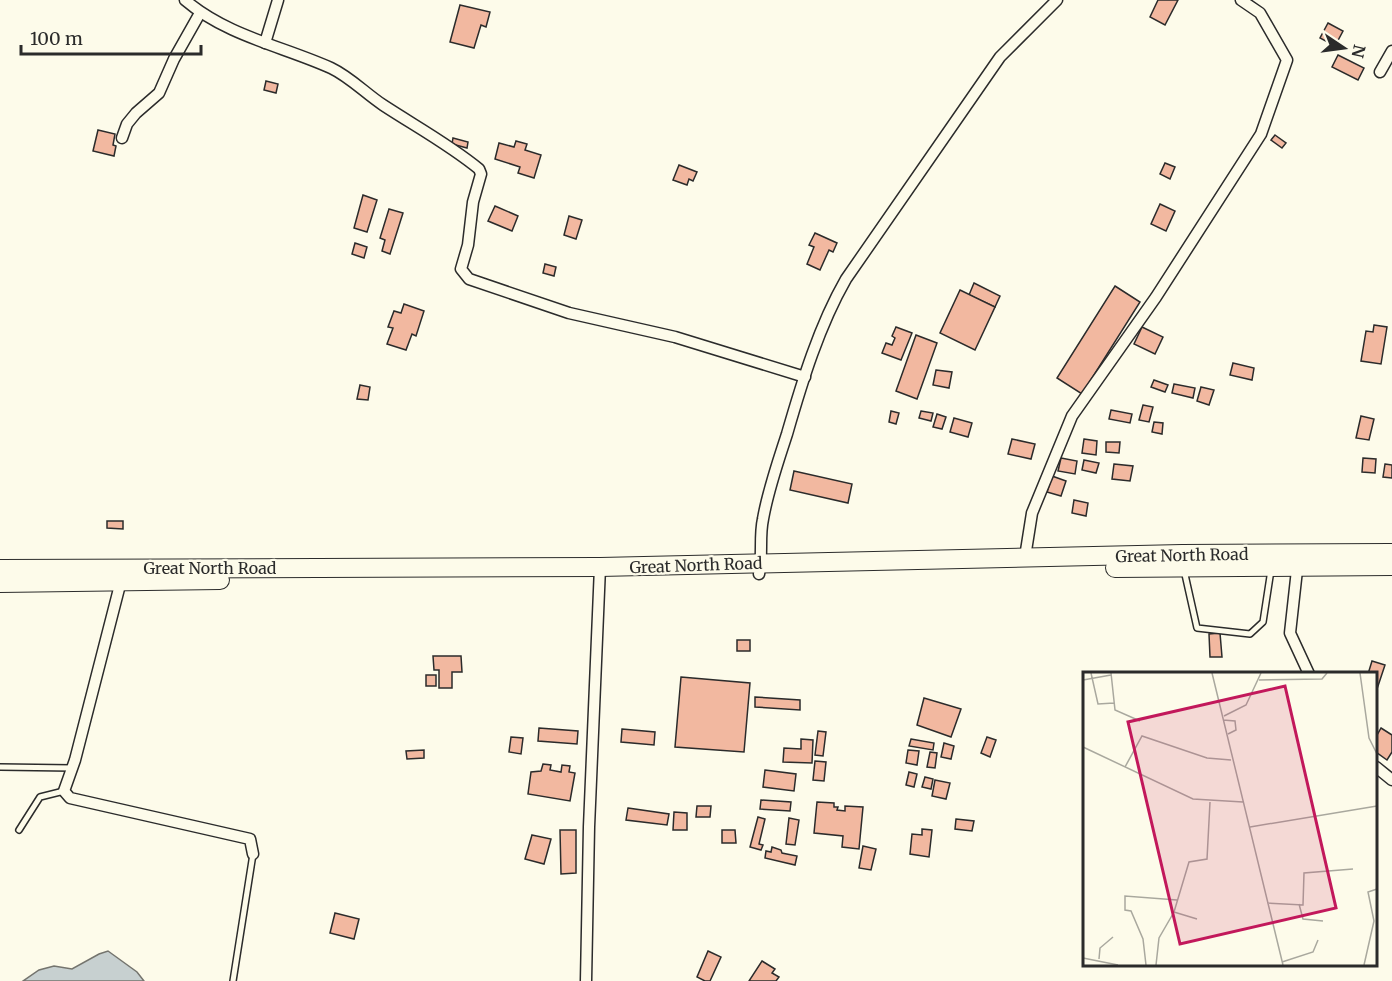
<svg xmlns="http://www.w3.org/2000/svg" width="1392" height="981" font-family="Merriweather,serif">
<style>
.water{fill:#c7d0d0;stroke:#74746e;stroke-width:1.5}
.building{fill:#f2b8a0;stroke:#2b2b2b;stroke-width:1.5}
.lines{fill:none;stroke-linecap:round;stroke-linejoin:round}
.service-casing{stroke:#2b2b2b;stroke-width:8}
.minor-casing{stroke:#2b2b2b;stroke-width:13}
.trunk-casing{stroke:#2b2b2b;stroke-width:20}
.service{stroke:#fdfbea;stroke-width:5}
.minor{stroke:#fdfbea;stroke-width:10}
.trunk{stroke:#fdfbea;stroke-width:18}
.labels{text-anchor:middle;stroke-width:4.5;stroke-linejoin:round;paint-order:stroke}
.street-label{font-size:16px;fill:#2b2b2b;stroke:#fdfbea}
.inset-road{fill:none;stroke:#a9a89e;stroke-width:1.5}
.view{fill:#c2185b;fill-opacity:0.15;stroke:#c2185b;stroke-width:3}
.inset-edge{fill:none;stroke:#2b2b2b;stroke-width:3}
</style>
<rect width="100%" height="100%" fill="#fdfbea"/>
<path class="water" d="M108 951 137 972 144 981H23L39 970 54 966 72 969 99 954Z"/>
<g class="building">
<path d="M1158 0H1178L1165 25 1150 17Z"/>
<path d="M460 5 490 12 486 27 481 25 474 48 450 42Z"/>
<path d="M1328 23 1343 31 1335 46 1320 38Z"/>
<path d="M1338 55 1364 68 1358 80 1332 67Z"/>
<path d="M266 81 278 84 276 93 264 90Z"/>
<path d="M98 130 115 134 113 145 116 146 114 156 93 151Z"/>
<path d="M1275 135 1286 143 1282 148 1271 140Z"/>
<path d="M453 138 468 142 467 148 452 144Z"/>
<path d="M516 141 527 144 525 150 541 155 534 178 518 173 520 167 495 159 499 143 514 147Z"/>
<path d="M1165 163 1175 167 1170 179 1160 174Z"/>
<path d="M679 165 697 172 693 181 689 179 687 185 673 180Z"/>
<path d="M363 195 377 200 367 232 354 228Z"/>
<path d="M1160 204 1175 211 1166 231 1151 224Z"/>
<path d="M495 206 518 216 512 231 488 221Z"/>
<path d="M389 209 403 213 390 254 382 251 385 240 380 238Z"/>
<path d="M569 216 582 220 576 239 564 235Z"/>
<path d="M815 233 837 243 833 252 829 250 820 270 807 264 814 247 809 245Z"/>
<path d="M355 243 367 247 364 258 352 254Z"/>
<path d="M545 264 556 267 554 276 543 273Z"/>
<path d="M974 283 1000 296 995 307 969 295Z"/>
<path d="M1115 286 1140 302 1082 394 1057 378Z"/>
<path d="M960 290 995 307 975 350 940 333Z"/>
<path d="M404 304 424 311 416 336 412 334 406 350 387 344 393 328 388 327 394 311 401 313Z"/>
<path d="M1374 325 1387 327 1381 364 1361 361 1366 331 1373 332Z"/>
<path d="M896 327 912 333 901 360 882 353 886 343 892 345 895 338 892 336Z"/>
<path d="M1142 327 1163 337 1155 354 1134 344Z"/>
<path d="M916 335 937 343 917 399 896 391Z"/>
<path d="M1233 363 1254 368 1252 380 1230 375Z"/>
<path d="M936 370 952 372 949 388 933 385Z"/>
<path d="M1154 380 1168 385 1165 392 1151 387Z"/>
<path d="M1174 384 1195 388 1193 398 1172 393Z"/>
<path d="M360 385 370 387 368 400 357 399Z"/>
<path d="M1201 387 1214 390 1209 405 1197 401Z"/>
<path d="M1143 405 1153 407 1149 422 1139 420Z"/>
<path d="M1111 410 1132 414 1130 423 1109 419Z"/>
<path d="M891 411 899 413 896 424 889 422Z"/>
<path d="M921 411 933 413 931 421 919 418Z"/>
<path d="M937 414 946 417 942 429 933 427Z"/>
<path d="M1361 416 1374 419 1369 440 1356 438Z"/>
<path d="M954 418 972 423 968 437 950 432Z"/>
<path d="M1154 422 1163 423 1162 434 1152 432Z"/>
<path d="M1012 439 1035 444 1031 459 1008 454Z"/>
<path d="M1084 439 1097 441 1096 455 1082 453Z"/>
<path d="M1106 442H1120L1119 453 1106 452Z"/>
<path d="M1061 458 1077 461 1075 474 1058 471Z"/>
<path d="M1363 458 1376 459 1375 473 1362 472Z"/>
<path d="M1084 460 1099 463 1096 473 1082 470Z"/>
<path d="M1114 464 1133 466 1130 481 1112 479Z"/>
<path d="M1385 464 1392 465V478L1383 477Z"/>
<path d="M794 471 852 484 848 503 790 490Z"/>
<path d="M1052 476 1066 481 1061 496 1047 492Z"/>
<path d="M1074 500 1088 503 1086 516 1072 513Z"/>
<path d="M107 521H123V529L107 528Z"/>
<path d="M1220 633 1222 657H1210L1209 634Z"/>
<rect x="737" y="640" width="13" height="11"/>
<path d="M433 656H461L462 672H452V688H439V670H434Z"/>
<path d="M1372 661 1385 665 1376 692V674H1368Z"/>
<rect x="426" y="675" width="10" height="11"/>
<path d="M681 677 750 683 744 752 675 747Z"/>
<path d="M755 697 800 700V710L755 707Z"/>
<path d="M924 698 961 709 951 737 917 725Z"/>
<path d="M539 728 578 731 577 744 538 741Z"/>
<path d="M1381 728 1392 735V752L1387 760 1376 752V737Z"/>
<path d="M622 729 655 732 654 745 621 742Z"/>
<path d="M818 731 826 732 823 756 815 755Z"/>
<path d="M511 737 523 738 521 754 509 752Z"/>
<path d="M987 737 996 740 990 757 981 753Z"/>
<path d="M801 739 813 740 812 763 783 762 784 748 801 749Z"/>
<path d="M911 739 934 743 933 750 909 746Z"/>
<path d="M944 743 954 746 951 759 941 757Z"/>
<path d="M424 750V758L407 759 406 751Z"/>
<path d="M908 750 919 751 917 765 906 763Z"/>
<path d="M930 752 937 753 935 768 927 767Z"/>
<path d="M815 761 826 762 824 781 813 780Z"/>
<path d="M543 764 551 765 550 770 561 772 562 765 570 766 569 772 575 773 570 801 528 794 531 772 541 771Z"/>
<path d="M765 770 796 774 794 791 763 787Z"/>
<path d="M909 772 917 774 914 787 906 785Z"/>
<path d="M925 777 933 779 931 789 922 787Z"/>
<path d="M935 780 950 783 946 799 932 796Z"/>
<path d="M761 800 791 802 790 811 760 809Z"/>
<path d="M817 802 834 803V807H838L837 810 845 811V806L863 807 859 849 842 847 843 836 814 833Z"/>
<path d="M697 806H711L710 817H696Z"/>
<path d="M628 808 669 814 667 825 626 820Z"/>
<path d="M674 812 687 813V830H673Z"/>
<path d="M758 817 765 819 759 844 763 845 761 850 750 847Z"/>
<path d="M789 818 799 820 795 845 786 844Z"/>
<path d="M956 819 974 821 972 831 955 829Z"/>
<path d="M922 829 932 830 929 857 910 854 912 834 922 835Z"/>
<path d="M560 830H576V873L561 874Z"/>
<path d="M722 830H735L736 843H722Z"/>
<path d="M532 835 551 839 544 864 525 859Z"/>
<path d="M863 846 876 849 871 870 859 868Z"/>
<path d="M772 847 781 850 782 853 797 856 795 865 765 858 766 851 771 852Z"/>
<path d="M335 913 359 919 354 939 330 933Z"/>
<path d="M708 951 721 957 710 981H705L697 977Z"/>
<path d="M762 961 775 969 772 973 779 977 776 981H749Z"/>
</g>
<g class="lines">
<g class="service-casing">
<g id="service">
<path d="M1184 570 1197 628 1250 634 1263 622 1271 570"/>
<path d="M0 767 72 768"/>
<path d="M19 830 40 797 64 791"/>
<path d="M233 981 253 854"/>
</g>
</g>
<g class="minor-casing">
<g id="minor">
<path d="M185 0C227 36 282 46 331 68 350 77 365 93 383 105 415 126 450 145 479 169L481 174 473 202 468 245 461 269 469 279 569 313 675 337 805 377"/>
<path d="M265 43 278 0"/>
<path d="M1380 72 1392 51"/>
<path d="M122 138 127 124 136 113 159 93 174 59 200 13"/>
<path d="M1025 557 1032 513 1072 416 1156 297 1261 134 1287 60 1260 13 1241 0"/>
<path d="M1298 561 1290 633 1309 674"/>
<path d="M759 574C763 556 759 537 763 519 768 490 778 462 787 434 802 382 819 326 846 279L1000 57 1057 0"/>
<path d="M122 577 75 760 64 791 70 798 250 839 253 854"/>
<path d="M1376 767 1392 780"/>
<path d="M586 981 589 827 600 567"/>
</g>
</g>
<g class="trunk-casing">
<g id="trunk">
<path d="M1115 568 1392 566"/>
<path d="M0 569 600 567 1182 554 1392 553"/>
<path d="M0 583 220 580"/>
</g>
</g>
<use href="#service" class="service"/>
<use href="#minor" class="minor"/>
<use href="#trunk" class="trunk"/>
</g>
<g class="labels">
<g class="street-label">
<text transform="translate(1182 555) rotate(-1)" y="6">Great North Road</text>
<text transform="translate(696 565) rotate(-2)" y="6">Great North Road</text>
<text x="210" y="574">Great North Road</text>
</g>
</g>
<g transform="translate(1083 672)">
<rect width="294" height="294" fill="#fdfbea"/>
<path class="inset-road" d="M8 1 15 32 31 31M28 1 32 38 57 49M129 1 200 293M277 1 286 66 294 82M0 8 28 3M176 8 239 7 244 1M141 44 163 33 178 1M140 48 152 49 153 58 145 62M0 75 110 127 160 130M42 95 59 64 124 86 148 88M167 155 294 134M184 231 220 233 221 201 270 197M216 232 220 247 240 249M91 240 114 247M0 286 35 293M16 287 17 276 30 265M199 290 230 280 235 268M63 293 60 267 48 239 42 238V224L94 228M73 293 76 266 91 240 106 190 124 187 127 130M281 293 291 249 285 220 294 217"/>
<path class="view" d="M202 14 253 236 97 272 45 50Z"/>
<rect width="294" height="294" class="inset-edge"/>
</g>
<g transform="translate(1344 48) rotate(103)" stroke="#fdfbea" stroke-width="4.5" paint-order="stroke">
<path d="M0-4.5L10 22L0 15L-10 22Z" fill="#2b2b2b"/>
<text y="-9" font-size="16" font-weight="bold" text-anchor="middle" fill="#2b2b2b">N</text>
</g>
<path d="M21 45v9h180v-9" fill="none" stroke="#2b2b2b" stroke-width="3"/>
<text x="30" y="45" font-size="18" fill="#2b2b2b" stroke="#fdfbea" stroke-width="4.5" paint-order="stroke">100 m</text>
</svg>
